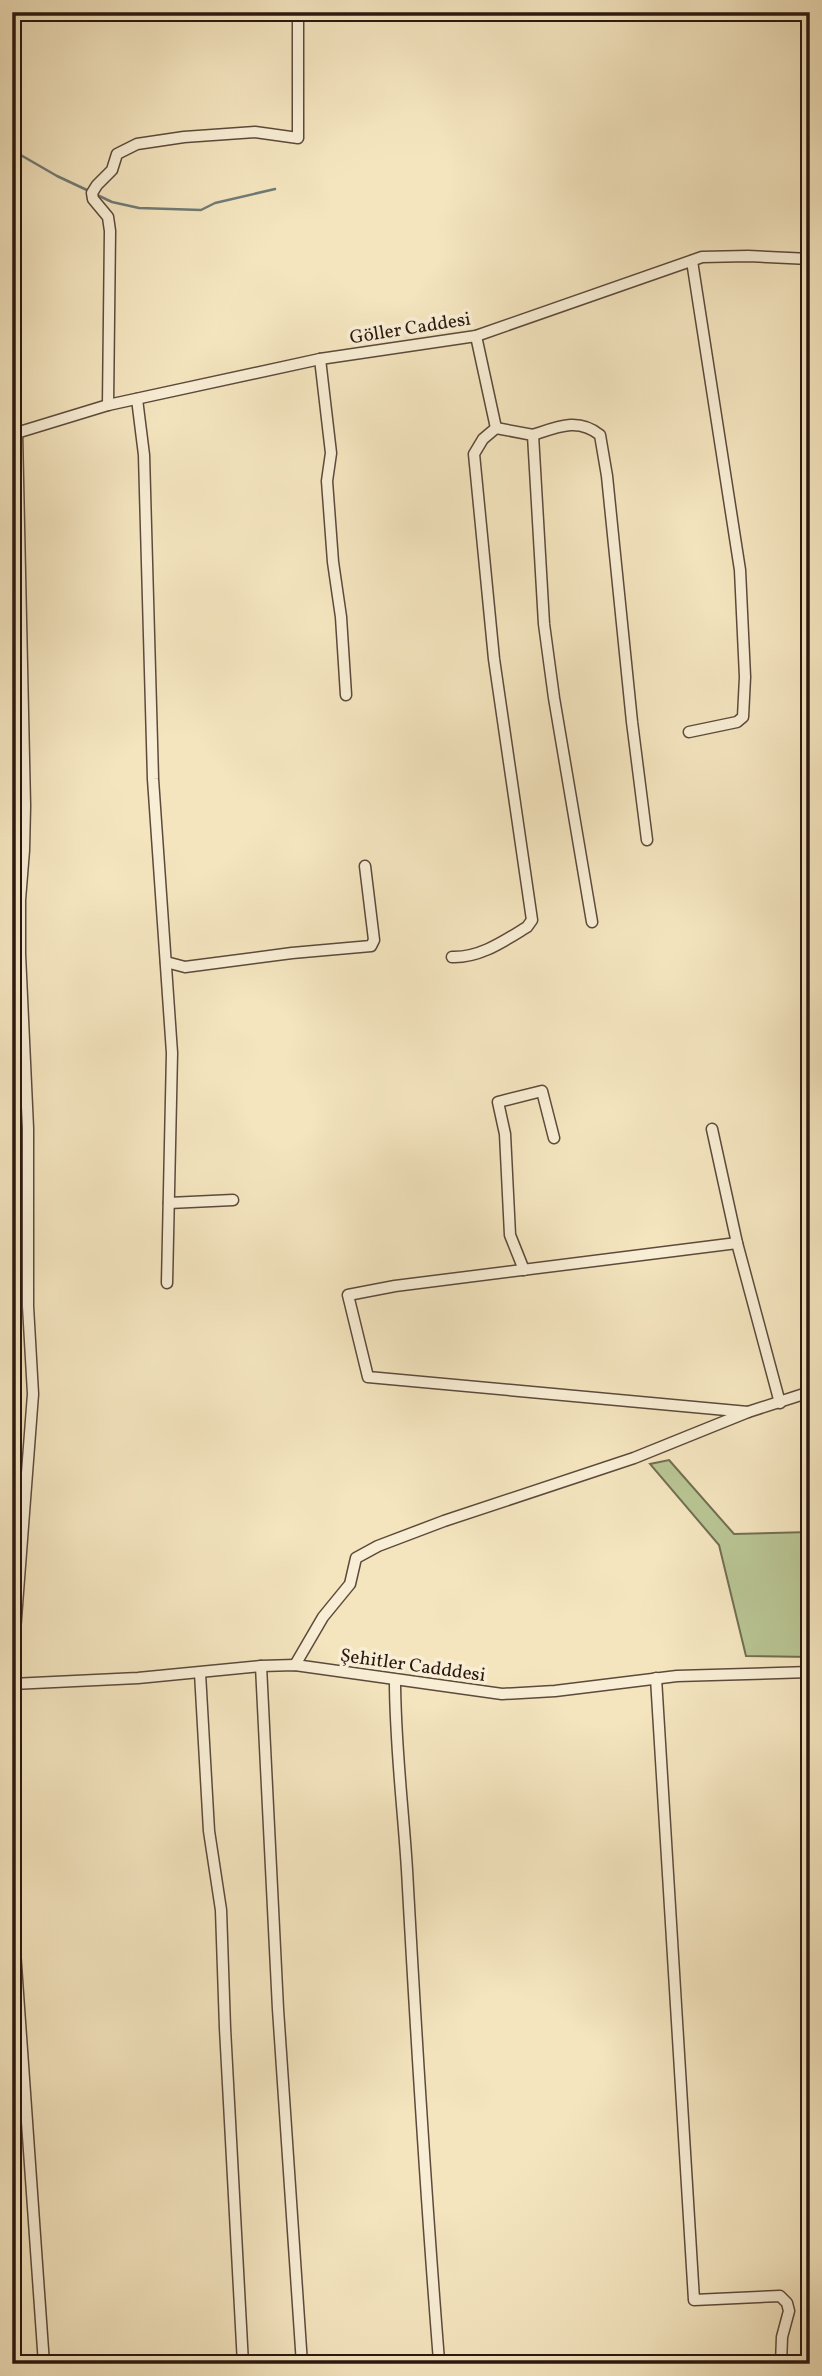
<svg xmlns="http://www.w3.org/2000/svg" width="822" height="2376" font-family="Vollkorn,serif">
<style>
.green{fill:#b9c594;stroke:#726e52;stroke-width:2}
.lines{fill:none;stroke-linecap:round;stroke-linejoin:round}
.stream{stroke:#707b76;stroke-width:2.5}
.minor-casing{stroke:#5d4a3b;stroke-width:13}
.minor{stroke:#f8eed5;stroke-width:10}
.labels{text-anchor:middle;stroke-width:7;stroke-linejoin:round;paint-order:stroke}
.street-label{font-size:19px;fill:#2b170f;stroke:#f8eed5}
</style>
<rect width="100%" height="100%" fill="#f4e5bf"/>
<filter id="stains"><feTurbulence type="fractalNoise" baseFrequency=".00286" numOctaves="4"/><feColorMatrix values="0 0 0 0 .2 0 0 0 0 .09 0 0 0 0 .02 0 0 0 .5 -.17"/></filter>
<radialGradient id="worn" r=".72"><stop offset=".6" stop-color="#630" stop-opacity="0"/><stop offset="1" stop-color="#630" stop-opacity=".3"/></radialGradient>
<path class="green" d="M669 1460 734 1534 810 1532V1657L746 1656 719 1545 650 1464Z"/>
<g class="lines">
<g class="stream">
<path d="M12 150 57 176 89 191"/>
<path d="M95 194 112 202 139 208 201 210 215 203 275 189"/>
</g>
<g class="minor-casing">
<g id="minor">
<path d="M320 359 331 453 327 481 333 562 341 617 346 695"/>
<path d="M137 399 144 455 153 779 172 1053 167 1283"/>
<path d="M108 405 110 231 108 217 93 199 92 193 97 185 112 170 117 154 137 144 184 137 255 132 298 138V12"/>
<path d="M496 428 533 435 544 624 554 698 592 922"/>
<path d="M13 434 108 405 320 359 476 336 702 257 748 256 810 259"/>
<path d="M533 435C557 427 578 417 600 435L607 476 632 722 647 840"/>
<path d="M808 603H810"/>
<path d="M689 732 737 722 743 717 745 677 740 570 692 261"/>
<path d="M452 957C480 958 504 941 527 927L532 920 494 659 474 454 483 439 496 428 476 336"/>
<path d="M166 962 185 967 292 953 371 946 374 940 365 866"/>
<path d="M712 1129 737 1243 780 1403"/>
<path d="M169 1203 233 1200"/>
<path d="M737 1243 395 1286 348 1295 368 1377 748 1412"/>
<path d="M524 1270 510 1235 505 1134 498 1102 542 1091 554 1138"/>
<path d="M295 1665 323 1617 350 1584 356 1558 378 1546 444 1521 634 1458 748 1412 810 1392"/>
<path d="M261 1666 278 2009 302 2364"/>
<path d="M12 1671 33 1394 28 1306V1128L20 954V900L24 850 25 806 17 433"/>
<path d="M200 1673 209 1831 221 1910 225 2028 243 2364"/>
<path d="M656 1678 694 2300 780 2296 787 2303 789 2311 782 2337 781 2364"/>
<path d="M395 1680C395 1744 403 1806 407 1870 416 2034 426 2198 439 2361"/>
<path d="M12 1684 138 1678 261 1666 295 1665 502 1694 555 1691 677 1676 810 1672"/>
<path d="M12 1908 44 2364"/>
</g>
</g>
<use href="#minor" class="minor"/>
</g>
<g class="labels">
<g class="street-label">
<text transform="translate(410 327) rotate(-9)" y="7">Göller Caddesi</text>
<text transform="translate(413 1664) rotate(8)" y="7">Şehitler Cadddesi</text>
</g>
</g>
<rect width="822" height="2376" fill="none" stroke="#f4e5bf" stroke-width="42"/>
<rect x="14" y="14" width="794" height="2348" fill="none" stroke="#2b170f" stroke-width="3.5"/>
<rect x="21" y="21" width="780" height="2334" fill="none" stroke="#2b170f" stroke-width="2"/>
<rect width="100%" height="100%" filter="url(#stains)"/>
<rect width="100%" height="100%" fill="url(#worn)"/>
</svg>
